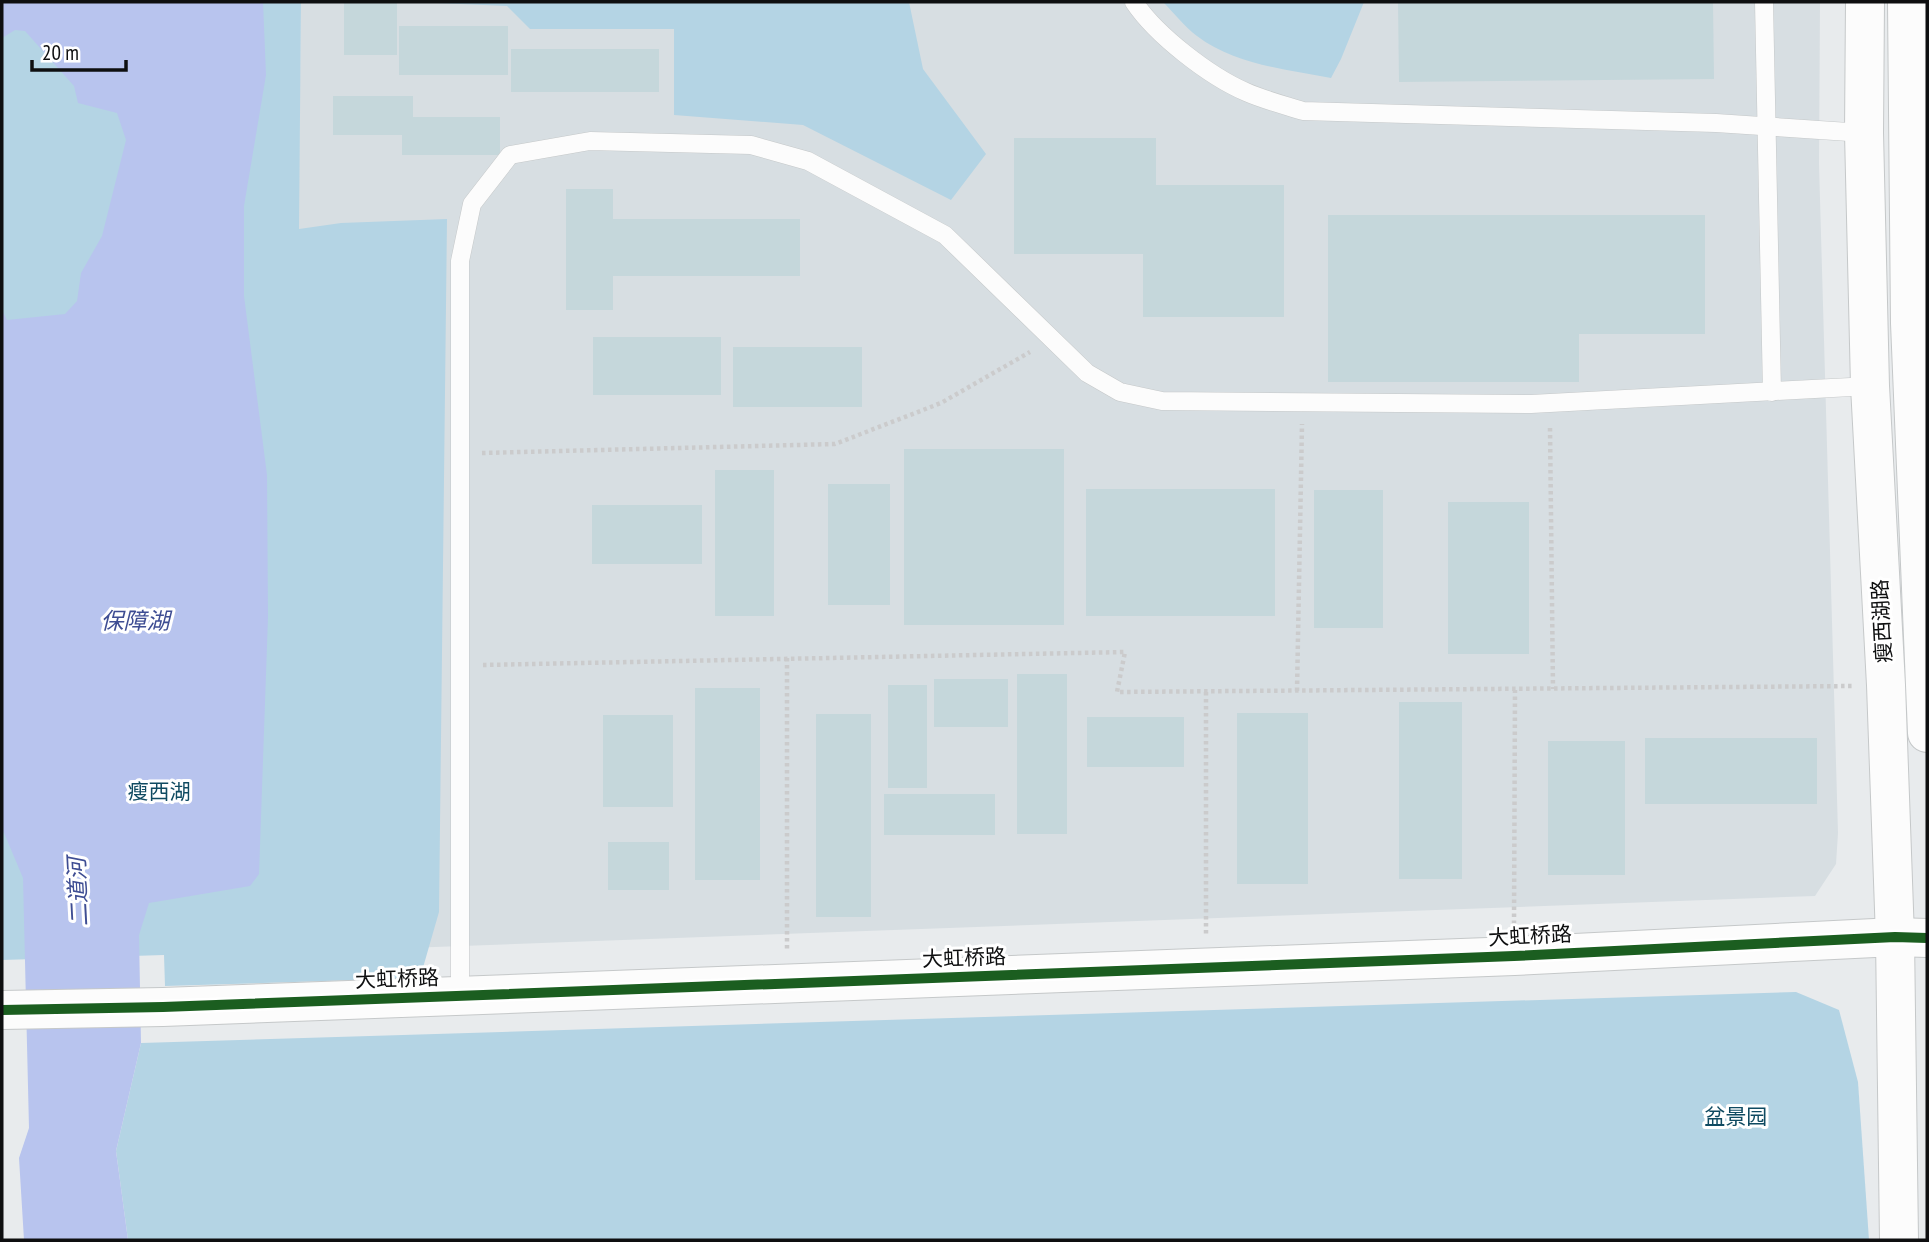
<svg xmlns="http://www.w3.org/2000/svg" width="1929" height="1242" font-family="'PT Sans Narrow','Noto Sans SC',sans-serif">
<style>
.built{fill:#d7dee2}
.green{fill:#b4d4e4}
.water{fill:#b8c4ee}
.building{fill:#c5d7db}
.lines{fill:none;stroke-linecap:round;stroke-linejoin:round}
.service-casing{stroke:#c5c8c9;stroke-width:19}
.tertiary-casing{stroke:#c5c8c9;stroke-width:40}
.primary-casing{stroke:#c5c8c9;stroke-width:40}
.path{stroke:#cbcbcc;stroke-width:4.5;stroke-dasharray:3.5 3.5;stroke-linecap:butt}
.service{stroke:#fcfcfc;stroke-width:18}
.tertiary{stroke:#fcfcfc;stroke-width:38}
.primary{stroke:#fcfcfc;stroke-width:38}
.cycleway-casing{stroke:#fff;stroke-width:15}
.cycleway{stroke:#1b5e20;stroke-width:10}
.labels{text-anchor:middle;stroke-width:6;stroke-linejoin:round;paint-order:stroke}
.street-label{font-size:21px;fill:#0e0f10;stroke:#fff}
.park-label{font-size:21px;fill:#0f4a61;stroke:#fff}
.water-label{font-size:23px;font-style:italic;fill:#3e4d93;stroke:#fff}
</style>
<rect width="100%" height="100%" fill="#e8ebed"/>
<path class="built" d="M301 2H1820L1819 164 1838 833 1836 864 1815 896 325 951 296 398Z"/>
<g class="green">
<path d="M2 2H301L299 229 341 223 447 219 439 912 420 978 165 986 164 955 2 960Z"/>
<path d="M413 2H909L923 69 986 154 951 200 803 125 674 115V29H530L507 6Z"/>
<path d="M1163 2H1364L1341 59 1331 78C1286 69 1235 65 1197 36 1185 27 1174 13 1163 2Z"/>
<path d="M1796 992 1839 1010 1858 1082 1869 1240H128L116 1151 141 1043Z"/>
</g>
<path class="water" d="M2 2H263L266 75 244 206V296L267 475 268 617 259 874 250 886 149 903 139 935 141 1043 116 1151 128 1240H24L19 1158 29 1128 23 878 2 828V310L7 320 65 314 77 301 81 273 102 236 126 140 117 113 78 103 74 86 25 31 15 30 2 38Z"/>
<g class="building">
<rect x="344" y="2" width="53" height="53"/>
<path d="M1398 2H1713L1714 79 1399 82Z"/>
<rect x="399" y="26" width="109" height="49"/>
<rect x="511" y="49" width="148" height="43"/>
<path d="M333 96H413V117H500V155H402V135H333Z"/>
<path d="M1014 138H1156V185H1284V317H1143V254H1014Z"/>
<path d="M566 189H613V219H800V276H613V310H566Z"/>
<path d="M1328 215H1705V334H1579V382H1328Z"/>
<rect x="593" y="337" width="128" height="58"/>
<rect x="733" y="347" width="129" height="60"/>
<rect x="904" y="449" width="160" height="176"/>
<rect x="715" y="470" width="59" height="146"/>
<rect x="828" y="484" width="62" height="121"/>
<rect x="1086" y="489" width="189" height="127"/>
<rect x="1314" y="490" width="69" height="138"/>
<rect x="1448" y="502" width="81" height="152"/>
<rect x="592" y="505" width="110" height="59"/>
<rect x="1017" y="674" width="50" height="160"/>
<rect x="934" y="679" width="74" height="48"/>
<rect x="888" y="685" width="39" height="103"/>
<rect x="695" y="688" width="65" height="192"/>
<rect x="1399" y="702" width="63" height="177"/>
<rect x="1237" y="713" width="71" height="171"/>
<rect x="816" y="714" width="55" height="203"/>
<rect x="603" y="715" width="70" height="92"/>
<rect x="1087" y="717" width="97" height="50"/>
<rect x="1645" y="738" width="172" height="66"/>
<rect x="1548" y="741" width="77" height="134"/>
<rect x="884" y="794" width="111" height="41"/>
<rect x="608" y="842" width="61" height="48"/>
</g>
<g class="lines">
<g class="service-casing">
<g id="service">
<path d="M1134 2C1156 35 1209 76 1246 92 1264 100 1284 105 1303 111L1716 123 1864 133"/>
<path d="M1764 2 1772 392"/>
<path d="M460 996V261L472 204 510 155 590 141 751 145 808 161 945 235 1087 373 1120 392 1162 401 1531 404 1870 386"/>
</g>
</g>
<g class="tertiary-casing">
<path id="tertiary" d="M2 1010 163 1007 1514 956 1895 937 1927 938"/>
</g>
<g class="primary-casing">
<g id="primary">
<path d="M1865 2 1864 133 1870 386 1886 685 1895 937 1899 1240"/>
<path d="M1907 2 1910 323 1927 733"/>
</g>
</g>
<g class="path">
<path d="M1550 428 1553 689"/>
<path d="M482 453 835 444 941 403 1030 352"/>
<path d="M787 658V951"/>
<path d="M483 665 1125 652 1117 692 1853 686"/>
<path d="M1297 691 1302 424"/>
<path d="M1206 692V936"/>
<path d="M1514 924 1515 690"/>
</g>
<use href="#service" class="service"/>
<use href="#tertiary" class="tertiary"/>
<use href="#primary" class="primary"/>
<g class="cycleway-casing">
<path id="cycleway" d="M2 1010 163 1007 1514 956 1895 937 1927 938"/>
</g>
<use href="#cycleway" class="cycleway"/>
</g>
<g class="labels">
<g class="street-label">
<text transform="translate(1882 621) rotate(-93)" y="7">瘦西湖路</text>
<text transform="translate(1530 936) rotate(-3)" y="7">大虹桥路</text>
<text transform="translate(964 958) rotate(-2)" y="7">大虹桥路</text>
<text transform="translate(397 979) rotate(-2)" y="7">大虹桥路</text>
</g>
<g class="park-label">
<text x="159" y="799">瘦西湖</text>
<text x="1736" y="1124">盆景园</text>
</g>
<g class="water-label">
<text x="135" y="629">保障湖</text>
<text transform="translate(78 892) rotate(-93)" y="8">二道河</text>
</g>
</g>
<rect width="1929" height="1242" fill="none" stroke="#0e0f10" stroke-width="7"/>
<path d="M32 60v10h94v-10" fill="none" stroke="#0e0f10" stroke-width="3.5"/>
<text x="42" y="60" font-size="21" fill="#0e0f10" stroke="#ffffff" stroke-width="5" paint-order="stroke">20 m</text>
</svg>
